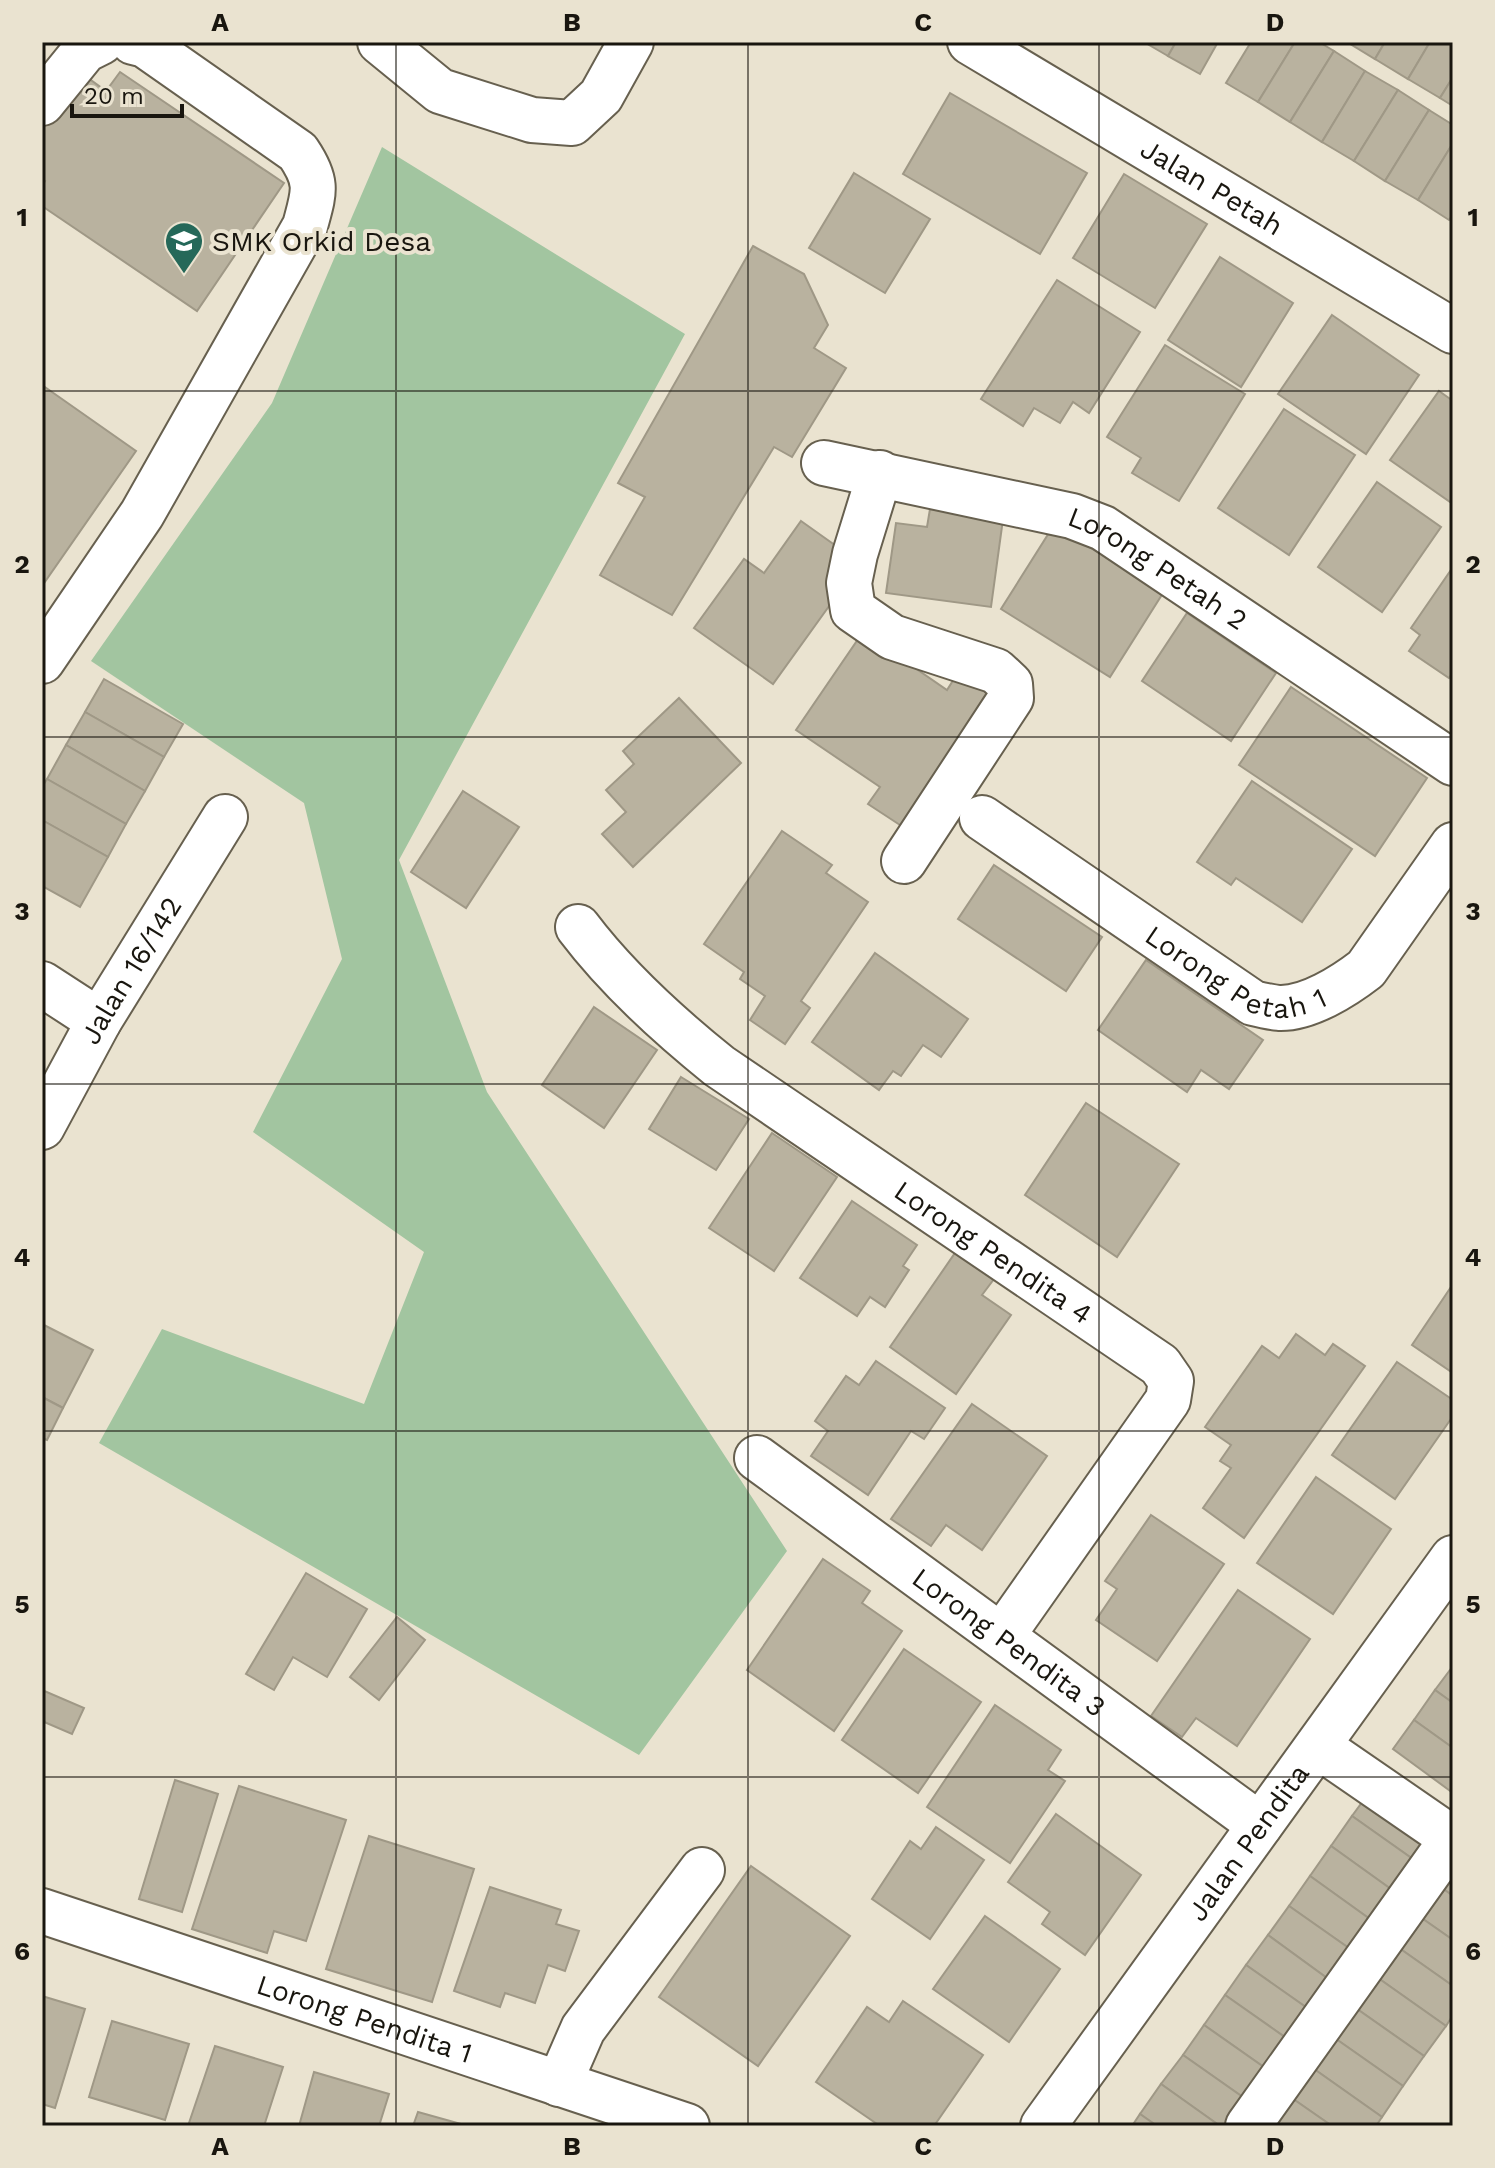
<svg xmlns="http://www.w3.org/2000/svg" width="1495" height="2168" font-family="'Work Sans',sans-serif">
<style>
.green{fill:#a2c5a0}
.building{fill:#b9b29f;stroke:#9f9886;stroke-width:2}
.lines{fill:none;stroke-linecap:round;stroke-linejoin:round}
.minor-casing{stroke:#67604f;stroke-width:48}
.minor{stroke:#fff;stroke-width:44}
.grid{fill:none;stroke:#19160f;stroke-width:2;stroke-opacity:0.55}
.labels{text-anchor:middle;stroke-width:8;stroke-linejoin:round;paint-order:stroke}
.street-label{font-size:28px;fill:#19160f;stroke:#eae3d0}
.poi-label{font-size:28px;fill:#19160f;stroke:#eae3d0;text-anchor:start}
.neatline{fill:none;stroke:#19160f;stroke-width:3}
.grid-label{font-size:26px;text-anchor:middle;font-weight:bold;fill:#19160f}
</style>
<rect width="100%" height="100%" fill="#eae3d0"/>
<path class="green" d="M382 147 685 334 399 860 487 1092 787 1551 639 1755 99 1443 162 1329 364 1404 424 1252 253 1132 342 959 304 803 91 661 272 403Z"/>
<g class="building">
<path d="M1144 42H1176L1168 56Z"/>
<path d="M1176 42H1218L1200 74 1168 56Z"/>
<path d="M1251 42H1295L1258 102 1226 83Z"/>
<path d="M1295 42H1319L1334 51 1290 122 1258 102Z"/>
<path d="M1347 42H1385L1375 59Z"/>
<path d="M1385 42H1430L1408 79 1375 59Z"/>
<path d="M1430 42H1453V77L1440 98 1408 79Z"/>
<path d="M1334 51 1365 71 1322 142 1290 122Z"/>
<path d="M1365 71 1398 90 1354 161 1322 142Z"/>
<path d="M120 72 284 183 197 311 42 206V186L45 181 42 179V127L68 88 88 78 106 91Z"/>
<path d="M1453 77V106L1440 98Z"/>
<path d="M1398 90 1429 110 1385 181 1354 161Z"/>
<path d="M950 93 1087 173 1040 254 903 174Z"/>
<path d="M1429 110 1453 125V143L1418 200 1385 181Z"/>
<path d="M1453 143V214L1449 220 1418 200Z"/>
<path d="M854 173 930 219 885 293 809 248Z"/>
<path d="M1124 174 1207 224 1155 308 1073 258Z"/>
<path d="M753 246 804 274 828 325 814 348 846 368 792 457 774 447 672 615 600 575 645 497 618 483Z"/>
<path d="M1220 257 1293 303 1241 387 1168 340Z"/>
<path d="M1057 280 1140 332 1089 413 1073 402 1060 423 1034 408 1023 426 981 399Z"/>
<path d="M1332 315 1419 375 1366 454 1278 394Z"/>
<path d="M1165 345 1245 394 1179 501 1132 473 1141 458 1107 437Z"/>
<path d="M42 385 136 451 42 586Z"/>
<path d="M1439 391 1453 401V504L1390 460Z"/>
<path d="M1284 409 1355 455 1289 555 1218 508Z"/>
<path d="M1377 482 1441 527 1382 612 1318 567Z"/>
<path d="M930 509 1003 519 991 607 886 593 896 523 927 527Z"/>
<path d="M801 521 860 563 773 684 694 628 744 559 764 573Z"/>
<path d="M1054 525 1163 593 1110 677 1001 609Z"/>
<path d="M1453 567V672L1449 678 1409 651 1420 635 1411 628Z"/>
<path d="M1187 613 1276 673 1231 741 1142 681Z"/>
<path d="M863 632 947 690 961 668 996 692 903 827 868 804 880 787 796 730Z"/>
<path d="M104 679 183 724 164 757 85 712Z"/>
<path d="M1291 687 1427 778 1375 856 1239 765Z"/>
<path d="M679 698 741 763 633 867 602 834 626 812 606 790 634 764 623 751Z"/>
<path d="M85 712 164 757 145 791 66 745Z"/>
<path d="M66 745 145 791 126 824 47 779Z"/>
<path d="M47 779 126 824 108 857 42 820V787Z"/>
<path d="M1252 781 1352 849 1302 922 1236 878 1231 885 1197 862Z"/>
<path d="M463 791 519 827 466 908 411 872Z"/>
<path d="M42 820 108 857 80 907 42 886Z"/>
<path d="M782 831 832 865 826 873 868 902 801 1001 810 1008 785 1044 750 1020 765 996 740 979 744 972 704 944Z"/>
<path d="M994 865 1102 937 1066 991 958 919Z"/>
<path d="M875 953 968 1019 941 1057 923 1045 901 1076 893 1071 879 1090 812 1042Z"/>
<path d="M1146 960 1263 1040 1229 1089 1201 1070 1187 1092 1098 1030Z"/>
<path d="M594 1007 657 1050 604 1128 542 1085Z"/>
<path d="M681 1077 749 1119 716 1170 649 1129Z"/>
<path d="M1086 1103 1179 1164 1117 1257 1025 1195Z"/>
<path d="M772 1133 837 1177 774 1271 709 1228Z"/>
<path d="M852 1201 917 1245 903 1266 909 1270 885 1307 870 1297 857 1316 800 1278Z"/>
<path d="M955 1253 994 1279 982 1295 1011 1315 956 1394 890 1347Z"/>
<path d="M1453 1284V1373L1412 1345Z"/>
<path d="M42 1324 93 1350 63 1408 42 1397Z"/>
<path d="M1296 1334 1325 1355 1333 1344 1365 1366 1244 1538 1203 1508 1231 1468 1220 1461 1231 1445 1205 1427 1262 1346 1279 1358Z"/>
<path d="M876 1361 945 1408 924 1439 911 1431 868 1495 811 1456 828 1431 815 1421 846 1376 859 1385Z"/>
<path d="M1397 1362 1453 1400V1416L1395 1499 1332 1455Z"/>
<path d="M42 1397 63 1408 47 1440 42 1438Z"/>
<path d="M972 1404 1047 1456 982 1550 946 1525 931 1546 891 1519Z"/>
<path d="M1316 1477 1391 1529 1333 1614 1257 1563Z"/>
<path d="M1151 1515 1224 1564 1157 1661 1096 1620 1117 1589 1105 1581Z"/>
<path d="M823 1559 870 1591 862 1603 902 1631 834 1731 747 1670Z"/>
<path d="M306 1573 367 1609 327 1677 293 1657 274 1690 246 1674Z"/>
<path d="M1238 1590 1310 1639 1237 1746 1196 1718 1182 1737 1151 1716Z"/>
<path d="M397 1617 425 1640 379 1700 350 1677Z"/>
<path d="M904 1649 981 1702 918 1793 842 1740Z"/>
<path d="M1453 1666V1703L1435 1690Z"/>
<path d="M42 1690 84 1708 72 1734 42 1721Z"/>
<path d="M1435 1690 1453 1703V1748L1414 1720Z"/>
<path d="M995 1705 1061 1750 1048 1770 1065 1781 1010 1863 927 1807Z"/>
<path d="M1414 1720 1453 1748V1793L1393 1749Z"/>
<path d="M175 1780 218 1794 182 1912 139 1899Z"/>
<path d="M239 1786 346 1820 306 1941 274 1931 267 1953 192 1929Z"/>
<path d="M1374 1786 1438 1832 1417 1862 1352 1816Z"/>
<path d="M1056 1814 1141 1875 1085 1955 1042 1924 1050 1912 1008 1882Z"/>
<path d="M1352 1816 1417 1862 1395 1892 1331 1846Z"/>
<path d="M936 1827 984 1860 930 1939 872 1899 910 1841 921 1849Z"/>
<path d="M369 1836 474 1869 432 2002 326 1969Z"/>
<path d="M1331 1846 1395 1892 1374 1922 1310 1876Z"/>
<path d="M1453 1855V1896L1434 1882Z"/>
<path d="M751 1866 850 1936 758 2066 659 1997Z"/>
<path d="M1310 1876 1374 1922 1353 1951 1289 1906Z"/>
<path d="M1434 1882 1453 1896V1940L1413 1912Z"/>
<path d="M490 1887 561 1910 556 1924 579 1931 565 1971 548 1965 535 2003 505 1993 500 2007 454 1991Z"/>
<path d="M1289 1906 1353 1951 1331 1981 1268 1935Z"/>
<path d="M1413 1912 1453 1940V1986L1392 1943Z"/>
<path d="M985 1916 1060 1969 1009 2042 933 1989Z"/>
<path d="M1268 1935 1331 1981 1310 2010 1246 1965Z"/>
<path d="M1392 1943 1453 1986V2015L1446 2026 1371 1973Z"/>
<path d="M1246 1965 1310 2010 1289 2040 1225 1995Z"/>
<path d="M1371 1973 1446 2026 1424 2056 1350 2004Z"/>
<path d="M1225 1995 1289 2040 1268 2070 1204 2025Z"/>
<path d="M42 1996 85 2009 55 2108 42 2104Z"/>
<path d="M903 2001 983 2055 934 2126H880L816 2082 867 2007 889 2022Z"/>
<path d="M1350 2004 1424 2056 1403 2086 1329 2034Z"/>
<path d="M112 2021 189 2044 165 2120 89 2097Z"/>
<path d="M1204 2025 1268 2070 1247 2100 1183 2055Z"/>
<path d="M1329 2034 1403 2086 1382 2117 1307 2064Z"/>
<path d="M215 2046 283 2067 264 2126H188Z"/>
<path d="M1183 2055 1247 2100 1229 2126H1220L1161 2084Z"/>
<path d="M1307 2064 1382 2117 1376 2126H1332L1286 2094Z"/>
<path d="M314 2072 389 2094 379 2126H299Z"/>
<path d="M1161 2084 1220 2126H1157L1140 2114Z"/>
<path d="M1286 2094 1332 2126H1267Z"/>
<path d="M418 2112 468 2126H413Z"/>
<path d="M1140 2114 1157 2126H1132Z"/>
</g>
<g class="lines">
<g class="minor-casing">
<g id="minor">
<path d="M380 42 440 91 532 120 572 123 601 96 631 42"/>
<path id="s1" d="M970 42 1453 331"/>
<path d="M42 103 85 50 101 42"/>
<path id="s2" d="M824 463 1072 516 1103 528 1453 763"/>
<path d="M880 473 855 554 849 583 853 610 892 637 996 671 1010 684 1011 698 904 861"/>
<path d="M42 661 142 514 305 226C314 192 319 183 298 152L145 45 133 42"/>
<path id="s3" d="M982 818 1253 1003C1261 1005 1270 1007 1279 1008 1308 1009 1344 986 1366 969L1453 845"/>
<path id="s4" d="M578 927C618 980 668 1025 719 1066L1160 1365 1171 1381 1168 1400 1002 1636"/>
<path d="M42 984 99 1021"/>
<path id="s5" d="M42 1127 99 1021 225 817"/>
<path id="s6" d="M757 1458 1260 1825"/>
<path d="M1318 1746 1453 1839"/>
<path id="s7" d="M42 1911 687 2126"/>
<path d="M559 2084 583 2029 702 1870"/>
<path id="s8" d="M1043 2126 1453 1558"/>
<path d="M1248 2126 1453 1838"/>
</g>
</g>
<use href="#minor" class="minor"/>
</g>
<path class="grid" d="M396 42V2126M748 42V2126M1099 42V2126M42 391H1453M42 737H1453M42 1084H1453M42 1431H1453M42 1777H1453"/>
<defs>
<g id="school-pin" transform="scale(2)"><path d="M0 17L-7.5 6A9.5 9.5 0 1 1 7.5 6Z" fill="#256859" stroke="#eae3d0"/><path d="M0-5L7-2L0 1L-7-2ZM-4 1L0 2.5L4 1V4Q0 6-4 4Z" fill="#fff"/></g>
</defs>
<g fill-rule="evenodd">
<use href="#school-pin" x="184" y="241"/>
</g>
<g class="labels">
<g class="street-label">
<text dy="10" stroke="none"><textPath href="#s1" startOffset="282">Jalan Petah</textPath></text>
<text dy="10" stroke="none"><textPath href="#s2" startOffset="354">Lorong Petah 2</textPath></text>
<text dy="10" stroke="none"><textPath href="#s3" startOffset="302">Lorong Petah 1</textPath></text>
<text dy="10" stroke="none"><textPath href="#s5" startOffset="180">Jalan 16/142</textPath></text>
<text dy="10" stroke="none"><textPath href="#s4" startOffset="530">Lorong Pendita 4</textPath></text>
<text dy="10" stroke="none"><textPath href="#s6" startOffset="312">Lorong Pendita 3</textPath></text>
<text dy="10" stroke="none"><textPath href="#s8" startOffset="350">Jalan Pendita</textPath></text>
<text dy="10" stroke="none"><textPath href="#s7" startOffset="340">Lorong Pendita 1</textPath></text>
</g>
<g class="poi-label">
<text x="212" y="251">SMK Orkid Desa</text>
</g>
</g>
<rect width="1495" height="2168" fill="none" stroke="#eae3d0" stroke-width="88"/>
<path d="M72 104v12h110v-12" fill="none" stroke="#19160f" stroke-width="4"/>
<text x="84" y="104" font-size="24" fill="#19160f" stroke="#eae3d0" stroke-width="6" paint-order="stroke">20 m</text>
<rect x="44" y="44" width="1407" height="2080" class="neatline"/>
<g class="grid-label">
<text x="220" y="31">A</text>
<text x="572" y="31">B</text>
<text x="923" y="31">C</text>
<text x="1275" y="31">D</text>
<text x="22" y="226">1</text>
<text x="1473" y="226">1</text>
<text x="22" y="573">2</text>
<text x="1473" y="573">2</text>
<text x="22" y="920">3</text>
<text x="1473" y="920">3</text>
<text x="22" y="1266">4</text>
<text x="1473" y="1266">4</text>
<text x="22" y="1613">5</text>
<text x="1473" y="1613">5</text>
<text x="22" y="1960">6</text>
<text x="1473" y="1960">6</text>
<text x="220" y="2155">A</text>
<text x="572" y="2155">B</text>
<text x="923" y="2155">C</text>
<text x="1275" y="2155">D</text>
</g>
</svg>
